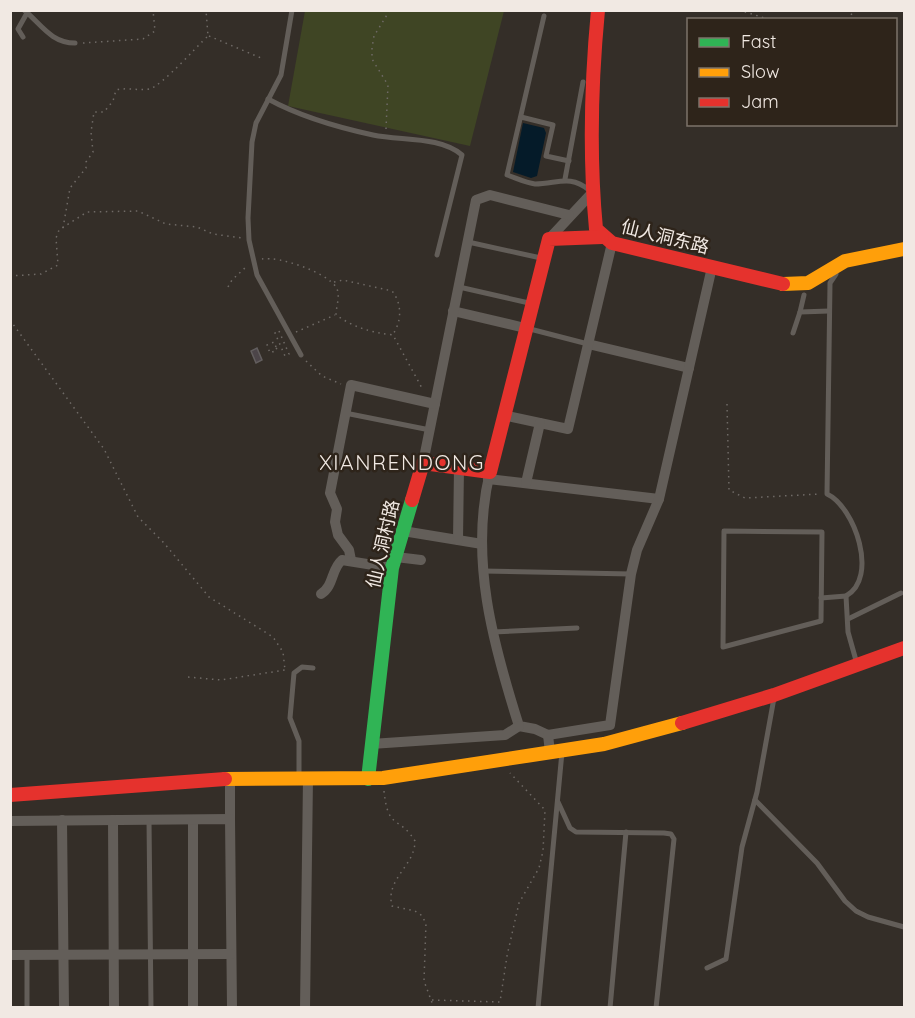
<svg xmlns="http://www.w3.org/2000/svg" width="915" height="1018" font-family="Quicksand,'Noto Sans SC',sans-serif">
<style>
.green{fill:#3f4524}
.water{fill:#051b29}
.building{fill:#4c4549;stroke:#625e5e;stroke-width:1.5}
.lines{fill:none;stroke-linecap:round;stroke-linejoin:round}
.path{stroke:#6f6a66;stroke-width:1.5;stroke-dasharray:1.5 4.5;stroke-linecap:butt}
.lane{stroke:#635e59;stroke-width:5}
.street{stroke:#635e59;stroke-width:10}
.fast{stroke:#30b455;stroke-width:14}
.slow{stroke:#ff9f0a;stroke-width:14}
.jam{stroke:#e5322d;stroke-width:14}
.labels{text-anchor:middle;stroke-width:5;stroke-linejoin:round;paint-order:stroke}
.street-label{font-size:18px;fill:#f1e9e3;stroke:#2e241a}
.quarter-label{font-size:21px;letter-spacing:1.5px;fill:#f1e9e3;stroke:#2e241a}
</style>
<rect width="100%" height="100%" fill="#342e28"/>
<path class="green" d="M305 11H504L470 146 288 106Z"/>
<path class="water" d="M523 123 544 128 546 133 537 176 531 178 513 172Z"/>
<path class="building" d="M257 348 262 360 256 363 251 351Z"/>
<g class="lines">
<g class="path">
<path d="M739 10 771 20"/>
<path d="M848 20 854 10"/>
<path d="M209 36 261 58"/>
<path d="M83 43 143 39 155 31 153 10"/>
<path d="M386 129 388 85 372 59V48L374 36 390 10"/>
<path d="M63 228 70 188 86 168V162L93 152 91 132 94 112H104L113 101 116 90C127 87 138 91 149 89 162 86 196 47 208 36L206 10"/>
<path d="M262 259C279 256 326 272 336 287 341 295 336 306 336 315 355 328 370 332 393 335L423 390"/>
<path d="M10 276 41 274 58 265 56 238 59 230 87 212 138 211 166 224 197 227 213 234 242 238"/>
<path d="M334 282 343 280 392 291C402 303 402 321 393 334"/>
<path d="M228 287 232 280 247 266"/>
<path d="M10 320 104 449 138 517 164 543 209 597 273 637 283 652 285 670"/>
<path d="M279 331 289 354 285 356 275 333Z"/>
<path d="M296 332 335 315"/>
<path d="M276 347 274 342 267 345 270 353 277 350 276 347 279 345"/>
<path d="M306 361 322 376 341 384"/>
<path d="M727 404 729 490 745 498 820 494"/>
<path d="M188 677 221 680 285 670"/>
<path d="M384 791C388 831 399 815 415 841 415 866 385 879 392 906L415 911 421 915 426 923 424 981 434 1008"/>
<path d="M432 1000 500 1002 507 956 519 903 539 868 543 851 545 810 510 773"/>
</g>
<g class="lane">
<path d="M24 10C41 24 51 43 75 43"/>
<path d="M292 10 281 75 256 123 252 142 248 218 249 240 257 275 301 355"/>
<path d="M544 16 507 175C516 178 526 183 535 184 557 184 570 174 589 190"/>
<path d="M23 37 18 29 27 13"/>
<path d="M268 99C301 117 336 127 373 135 401 141 440 136 462 155L437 255"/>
<path d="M521 117 553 125 546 156 569 161"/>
<path d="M565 179 583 82"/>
<path d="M468 242 541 258"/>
<path d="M836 274 830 283 827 494C855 507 879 578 846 596"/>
<path d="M459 287 529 303"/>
<path d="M800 312 804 295"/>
<path d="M530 329 588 344"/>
<path d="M793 333 800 312 829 311"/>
<path d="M345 413 430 430"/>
<path d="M724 531 822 532 821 621 723 647Z"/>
<path d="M483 571 631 574"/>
<path d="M821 598 846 596 848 632 857 664"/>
<path d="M848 619 901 593"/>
<path d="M493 632 577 628"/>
<path d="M299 776V741L290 718 294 673 302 667 313 668"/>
<path d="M755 800 817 863 845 901 856 911 868 917 904 927"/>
<path d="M558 802 570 828 576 832 664 833 671 834 674 839 656 1008"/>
<path d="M149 820 151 1008"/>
<path d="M27 955V1008"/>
<path d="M707 968 726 959 742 847 757 792 774 698"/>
<path d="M538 1008 562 752"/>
<path d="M610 1008 626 832"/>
</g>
<g class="street">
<path d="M549 239 592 193"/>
<path d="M453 311 525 328"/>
<path d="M588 344 689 368"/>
<path d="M503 415 568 429 612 243"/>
<path d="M423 463 476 200 490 195 569 215"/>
<path d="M490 472C469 558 493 644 519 726L535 729 548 735"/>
<path d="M488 479 659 499"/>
<path d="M526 483 540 423"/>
<path d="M403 531 482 544"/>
<path d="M458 540 459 468"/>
<path d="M396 557 421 560"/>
<path d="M351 560 349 550 338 535 335 522 337 509 330 493 351 385 435 404"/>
<path d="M321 594C334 586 331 569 342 560L392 568"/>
<path d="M371 744 505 735 519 726"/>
<path d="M550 752 548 735 610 725 631 574 637 550 659 499 712 267"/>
<path d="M230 779V819"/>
<path d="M62 820 64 1008"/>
<path d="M113 820 114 1008"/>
<path d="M193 820V1008"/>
<path d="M10 821 230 819 232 1008"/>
<path d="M10 955 231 954"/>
<path d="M305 1008 308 778"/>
</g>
<path class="fast" d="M368 779 392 568 412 500"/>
<g class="slow">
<path d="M783 284 808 283 845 261 904 249"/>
<path d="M225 779 383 778 604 744 682 723"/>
</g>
<g class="jam">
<path d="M598 10C591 84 589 155 596 229L612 243 783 284"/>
<path d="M412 500 423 463 490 472 549 239 602 237"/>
<path d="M682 723 774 695 904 648"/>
<path d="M10 795 225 779"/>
</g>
</g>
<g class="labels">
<g class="street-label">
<text transform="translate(665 237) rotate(14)" y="6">仙人洞东路</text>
<text transform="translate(383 544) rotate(-77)" y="6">仙人洞村路</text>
</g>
<g class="quarter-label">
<text x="402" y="470">XIANRENDONG</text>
</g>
</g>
<rect width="915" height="1018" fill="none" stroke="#f1e9e3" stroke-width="24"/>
<rect x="687" y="18" width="210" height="108" fill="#2e241a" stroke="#7c736a" stroke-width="1.5"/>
<rect x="699" y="38" width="30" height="9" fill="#30b455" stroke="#7c736a" stroke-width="1.5"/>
<text x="741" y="48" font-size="18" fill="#f1e9e3">Fast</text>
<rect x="699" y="68" width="30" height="9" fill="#ff9f0a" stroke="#7c736a" stroke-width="1.5"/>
<text x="741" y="78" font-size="18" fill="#f1e9e3">Slow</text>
<rect x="699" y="98" width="30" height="9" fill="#e5322d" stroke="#7c736a" stroke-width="1.5"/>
<text x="741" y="108" font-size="18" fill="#f1e9e3">Jam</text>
</svg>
